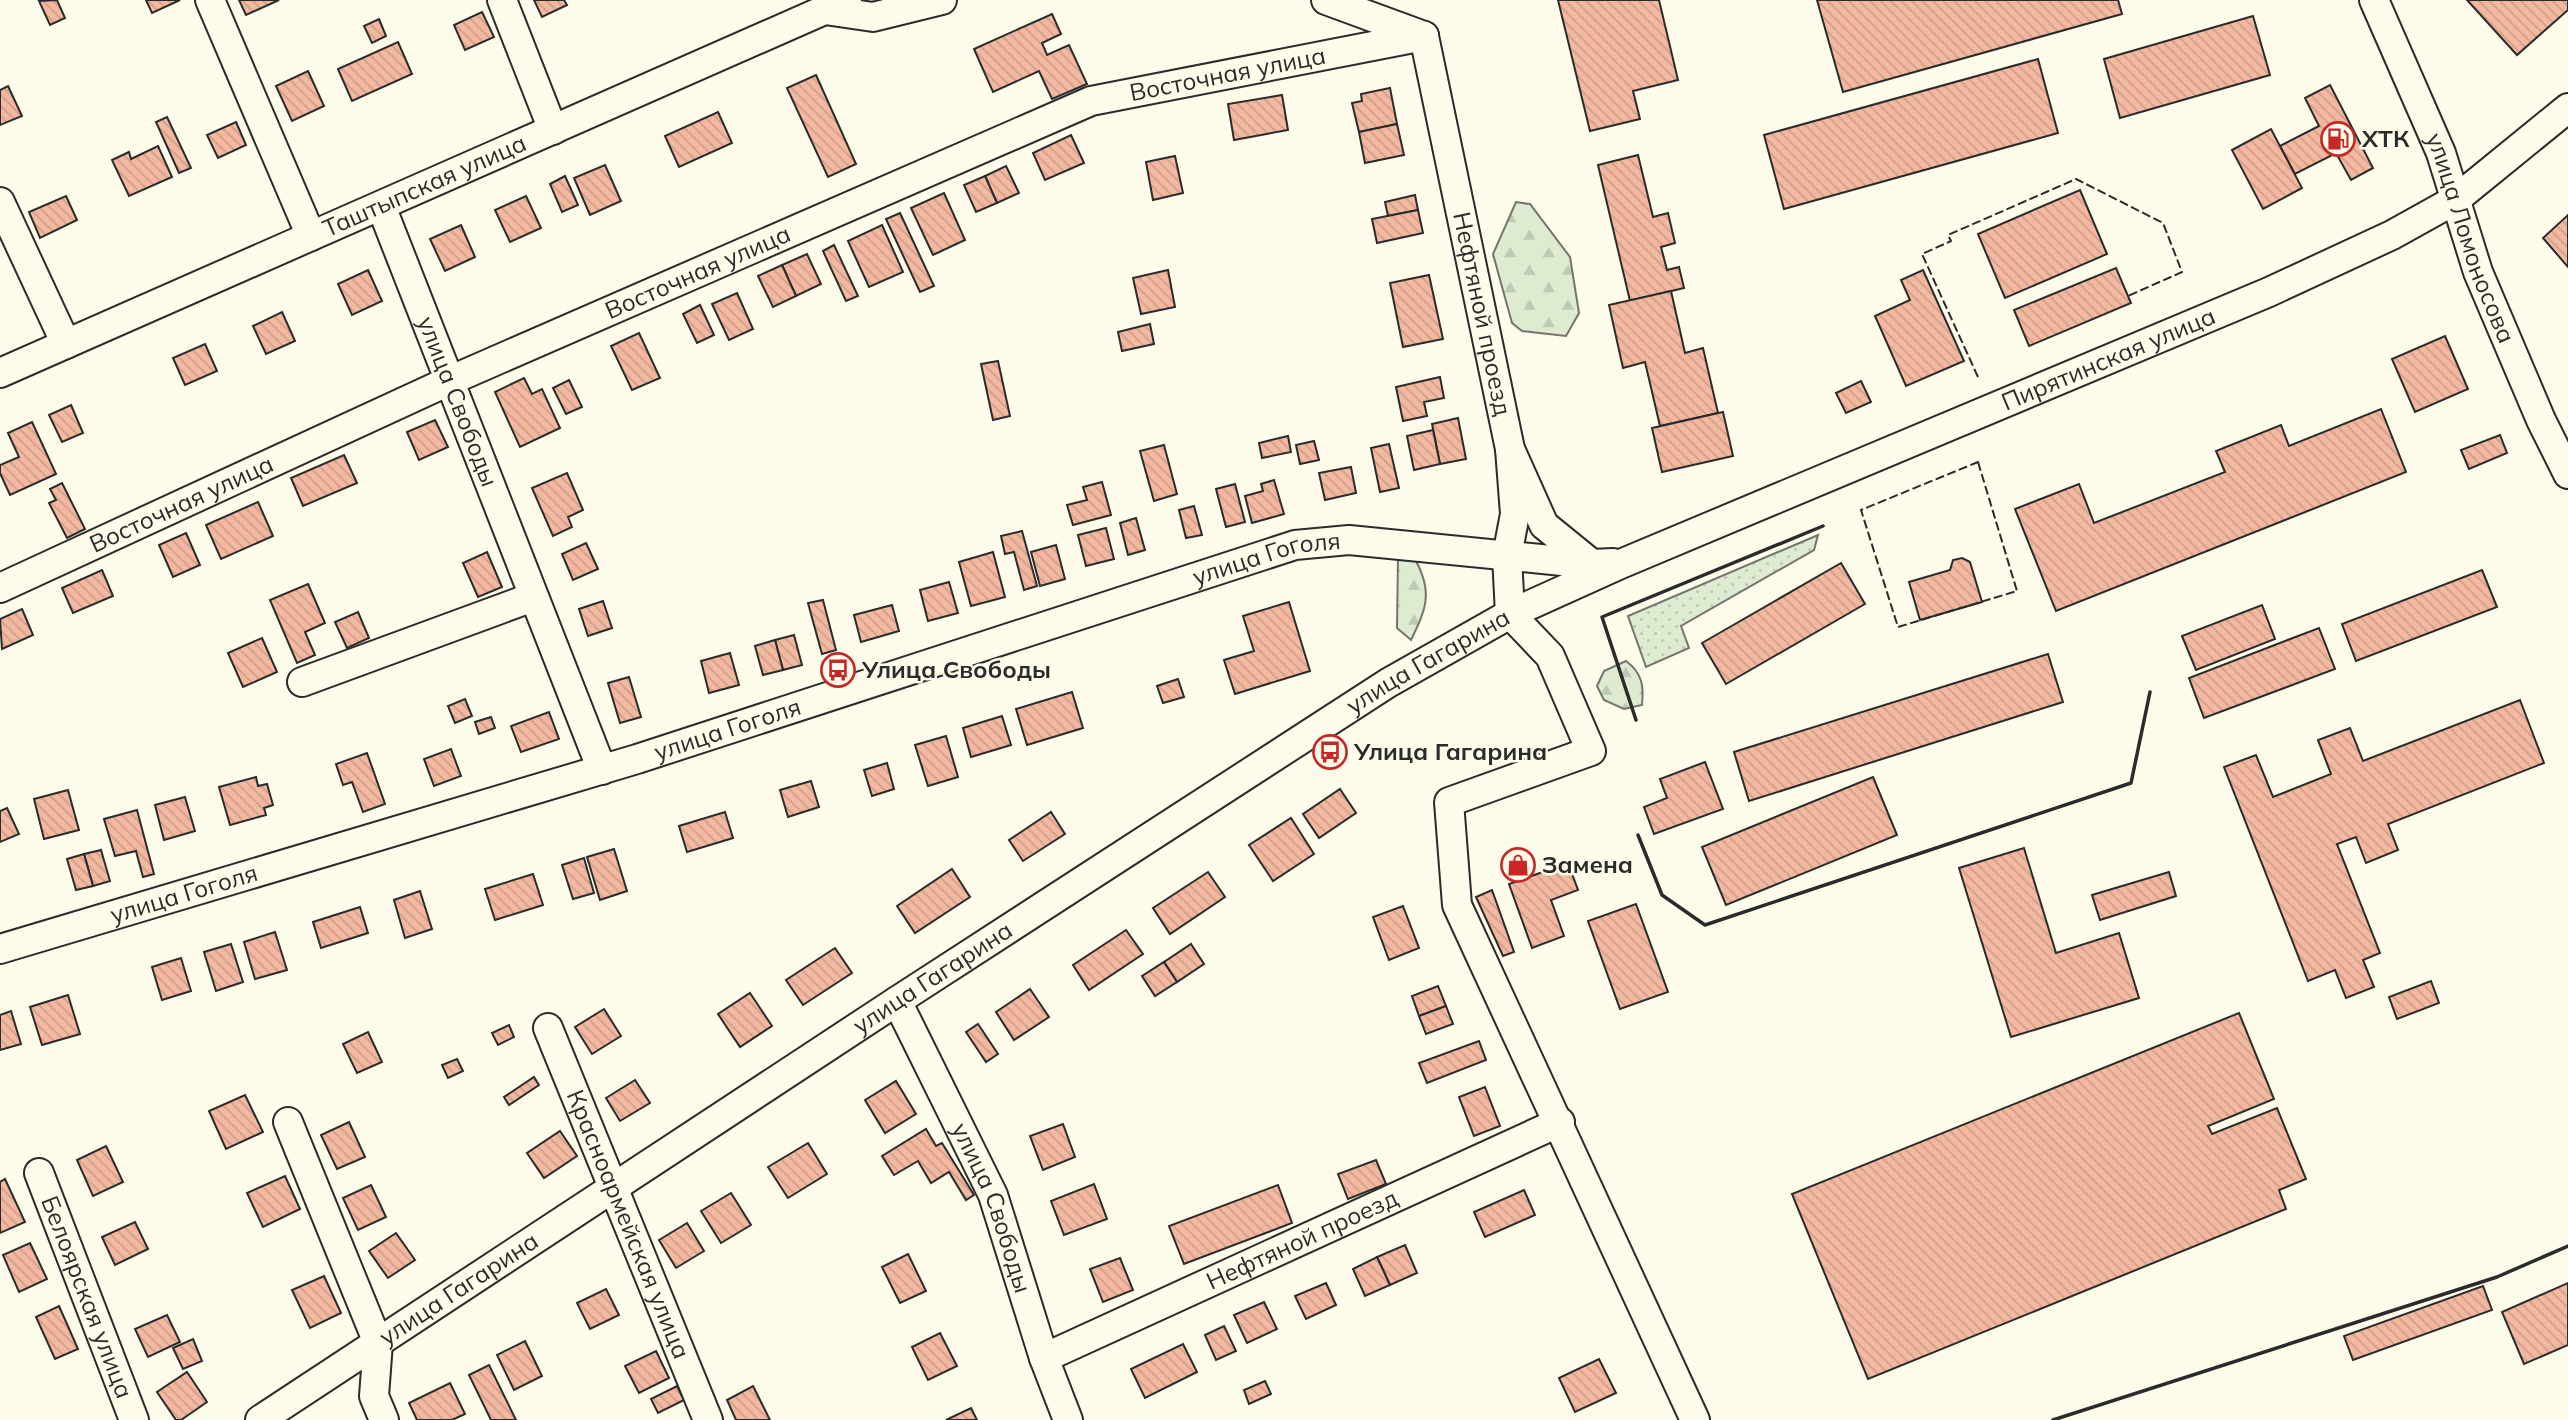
<svg xmlns="http://www.w3.org/2000/svg" width="2568" height="1420" font-family="Mulish,sans-serif">
<style>
.grass{fill:url(#grass-dots);stroke:#74746e;stroke-width:2}
.forest{fill:url(#forest-firs);stroke:#74746e;stroke-width:2}
.building{fill:url(#building-back-hatch);stroke:#2b2b2b;stroke-width:2}
.lines{fill:none;stroke-linecap:round;stroke-linejoin:round}
.minor-casing{stroke:#2b2b2b;stroke-width:32}
.minor{stroke:#fdfbea;stroke-width:28}
.fence{stroke:#2b2b2b;stroke-width:2;stroke-dasharray:9 3.5;stroke-linecap:butt}
.wall{stroke:#2b2b2b;stroke-width:3.5}
.labels{text-anchor:middle;stroke-width:5;stroke-linejoin:round;paint-order:stroke}
.street-label{font-size:24px;fill:#2b2b2b;stroke:#fdfbea}
.poi-label{font-size:24px;font-weight:bold;fill:#2b2b2b;stroke:#fdfbea;text-anchor:start}
</style>
<defs>
<pattern id="grass-dots" width="8" height="8" patternUnits="userSpaceOnUse" patternTransform="scale(1.75)"><rect width="8" height="8" fill="#deebd1"/><path d="M2 2h.1M6 6h.1" fill="none" stroke="#bfcab4" stroke-width="1.8" stroke-linecap="round"/></pattern>
<pattern id="forest-firs" width="22" height="20" patternUnits="userSpaceOnUse" patternTransform="scale(1.75)"><rect width="22" height="20" fill="#deebd1"/><path d="M5 1l3.5 6h-7zM16 11l3.5 6h-7z" fill="#bfcab4"/></pattern>
<pattern id="building-back-hatch" width="6" height="6" patternUnits="userSpaceOnUse" patternTransform="scale(1.75)"><rect width="6" height="6" fill="#f2b8a0"/><path d="M-1 5l2 2M0 0l6 6M5-1l2 2" fill="none" stroke="#d09e8a"/></pattern>
</defs>
<rect width="100%" height="100%" fill="#fdfbea"/>
<path class="grass" d="M1818 535 1814 550 1681 626 1689 648 1646 667 1628 616Z"/>
<g class="forest">
<path d="M1516 202 1530 204 1570 257 1579 313 1566 336 1522 331 1512 323 1493 254Z"/>
<path d="M1398 558 1416 561C1433 593 1426 609 1411 640L1397 628Z"/>
<path d="M1626 661C1642 673 1644 685 1642 705L1624 709 1604 700 1597 686 1604 671Z"/>
</g>
<g class="building">
<path d="M57 0 65 18 50 25 39 1Z"/>
<path d="M146 0H180L152 13Z"/>
<path d="M239 0H279L246 15Z"/>
<path d="M534 0H564L567 5 542 17Z"/>
<path d="M1558 0H1659L1678 80 1633 91 1640 119 1590 131Z"/>
<path d="M1817 0H2118L2122 14 1843 92Z"/>
<path d="M2467 0H2568V10L2517 55Z"/>
<path d="M482 12 494 37 465 50 454 25Z"/>
<path d="M1052 14 1061 34 1042 43 1047 55 1069 45 1087 84 1052 99 1039 71 993 92 974 49Z"/>
<path d="M2253 16 2270 75 2120 118 2104 59Z"/>
<path d="M379 19 386 36 372 43 364 26Z"/>
<path d="M398 42 412 74 352 101 338 69Z"/>
<path d="M2038 59 2058 133 1784 209 1764 135Z"/>
<path d="M308 71 324 106 292 121 276 86Z"/>
<path d="M816 75 856 164 828 177 787 88Z"/>
<path d="M2330 85 2373 168 2351 180 2336 153 2295 174 2280 146 2319 126 2305 98Z"/>
<path d="M8 86 22 116 0 125V90Z"/>
<path d="M1390 88 1397 124 1359 132 1352 103 1362 101 1361 94Z"/>
<path d="M1282 95 1288 130 1234 140 1228 104Z"/>
<path d="M718 112 732 143 679 167 665 136Z"/>
<path d="M167 117 191 168 179 173 156 122Z"/>
<path d="M236 122 246 145 218 158 207 135Z"/>
<path d="M1397 124 1404 155 1365 163 1359 132Z"/>
<path d="M2271 129 2302 188 2263 209 2232 150Z"/>
<path d="M1071 135 1084 163 1045 180 1033 153Z"/>
<path d="M158 146 172 177 129 196 112 160 129 152 131 159Z"/>
<path d="M1638 155 1653 217 1668 213 1675 243 1661 247 1667 270 1679 267 1684 288 1630 301 1598 165Z"/>
<path d="M1175 156 1183 193 1153 200 1146 162Z"/>
<path d="M605 165 621 201 590 215 574 178Z"/>
<path d="M1006 166 1019 193 997 203 985 176Z"/>
<path d="M565 176 578 205 562 212 550 184Z"/>
<path d="M985 176 997 203 976 212 964 185Z"/>
<path d="M2080 190 2107 254 2005 298 1978 234Z"/>
<path d="M944 193 965 240 933 255 911 208Z"/>
<path d="M1415 195 1418 210 1388 216 1385 202Z"/>
<path d="M66 196 77 220 40 238 29 212Z"/>
<path d="M526 196 541 228 510 242 495 210Z"/>
<path d="M1418 210 1423 233 1377 243 1372 219Z"/>
<path d="M900 213 934 286 920 292 886 219Z"/>
<path d="M2568 215V267L2543 238Z"/>
<path d="M461 225 475 257 445 271 430 239Z"/>
<path d="M882 225 903 272 869 287 848 241Z"/>
<path d="M834 245 858 296 846 301 823 251Z"/>
<path d="M807 254 821 284 796 296 782 265Z"/>
<path d="M782 265 796 296 773 307 758 276Z"/>
<path d="M2116 268 2131 303 2029 346 2014 310Z"/>
<path d="M368 270 382 301 352 315 338 284Z"/>
<path d="M1168 270 1175 307 1141 314 1133 278Z"/>
<path d="M1923 270 1964 361 1906 386 1875 316 1910 300 1901 280Z"/>
<path d="M1429 275 1443 339 1403 347 1390 283Z"/>
<path d="M1671 291 1685 353 1703 348 1718 413 1660 426 1645 362 1623 368 1609 305Z"/>
<path d="M737 293 753 329 729 340 712 304Z"/>
<path d="M700 305 714 335 697 343 683 314Z"/>
<path d="M282 312 295 341 266 354 253 326Z"/>
<path d="M1150 324 1154 344 1122 351 1118 332Z"/>
<path d="M639 333 660 378 632 390 611 346Z"/>
<path d="M2445 336 2468 389 2415 412 2392 359Z"/>
<path d="M205 344 217 371 185 385 173 358Z"/>
<path d="M998 361 1010 416 993 420 981 364Z"/>
<path d="M1440 377 1444 398 1424 402 1427 416 1403 421 1396 387Z"/>
<path d="M524 378 532 394 542 389 560 428 520 447 495 392Z"/>
<path d="M569 380 582 407 566 414 553 388Z"/>
<path d="M1861 381 1871 402 1846 413 1836 393Z"/>
<path d="M71 405 83 433 62 442 49 415Z"/>
<path d="M2381 409 2406 472 2056 611 2015 509 2079 484 2094 523 2225 472 2216 451 2281 425 2289 446Z"/>
<path d="M1723 412 1733 456 1662 472 1652 428Z"/>
<path d="M1458 418 1466 459 1440 464 1432 424Z"/>
<path d="M435 420 448 447 419 460 407 432Z"/>
<path d="M32 422 56 474 10 495 0 473V465L19 457 8 433Z"/>
<path d="M1433 430 1440 464 1414 470 1407 436Z"/>
<path d="M2500 435 2507 453 2469 469 2461 450Z"/>
<path d="M1288 436 1291 452 1262 458 1259 443Z"/>
<path d="M1314 441 1319 460 1300 464 1296 445Z"/>
<path d="M1389 444 1399 488 1380 492 1371 448Z"/>
<path d="M1164 445 1177 494 1154 501 1140 451Z"/>
<path d="M344 455 357 483 303 506 291 478Z"/>
<path d="M1351 467 1356 493 1325 500 1319 473Z"/>
<path d="M567 473 583 510 568 517 572 527 553 536 532 488Z"/>
<path d="M1274 480 1284 514 1252 523 1245 496 1263 491 1261 484Z"/>
<path d="M1102 482 1111 515 1073 525 1067 505 1087 500 1083 487Z"/>
<path d="M62 483 85 529 67 538 49 503 56 500 50 489Z"/>
<path d="M1235 484 1245 522 1226 527 1216 489Z"/>
<path d="M258 502 273 536 221 559 206 525Z"/>
<path d="M1194 506 1202 535 1186 538 1179 510Z"/>
<path d="M1136 518 1145 550 1128 555 1120 523Z"/>
<path d="M1106 528 1114 559 1086 566 1078 535Z"/>
<path d="M1022 531 1037 586 1024 590 1014 552 1005 554 1001 536Z"/>
<path d="M186 533 200 565 173 577 159 545Z"/>
<path d="M586 543 598 569 573 580 562 554Z"/>
<path d="M1056 545 1065 579 1040 586 1031 552Z"/>
<path d="M487 552 502 587 478 597 463 563Z"/>
<path d="M993 552 1005 597 971 606 959 562Z"/>
<path d="M1962 558 1970 562 1982 602 1920 620 1909 582 1950 570 1953 560Z"/>
<path d="M1841 563 1865 604 1726 684 1702 643Z"/>
<path d="M102 570 113 596 73 613 62 588Z"/>
<path d="M2482 570 2497 607 2356 661 2342 624Z"/>
<path d="M949 582 958 613 928 621 920 590Z"/>
<path d="M308 584 325 623 305 632 315 655 297 663 270 600Z"/>
<path d="M823 600 836 650 822 654 808 603Z"/>
<path d="M603 601 612 628 588 636 579 609Z"/>
<path d="M1289 602 1310 671 1235 694 1224 660 1254 651 1243 616Z"/>
<path d="M892 605 899 631 861 642 854 615Z"/>
<path d="M2262 605 2275 639 2196 670 2182 636Z"/>
<path d="M22 609 33 635 2 649 0 619Z"/>
<path d="M358 612 369 638 347 648 335 622Z"/>
<path d="M2319 628 2335 669 2204 718 2189 678Z"/>
<path d="M794 635 802 665 783 670 775 640Z"/>
<path d="M262 638 277 672 243 687 228 653Z"/>
<path d="M775 640 783 670 763 675 755 646Z"/>
<path d="M730 653 739 685 709 693 701 661Z"/>
<path d="M2048 654 2063 702 1749 801 1734 752Z"/>
<path d="M629 677 641 717 620 723 608 683Z"/>
<path d="M1178 679 1184 697 1163 703 1157 686Z"/>
<path d="M1072 692 1083 728 1027 745 1016 709Z"/>
<path d="M465 699 472 716 455 723 448 706Z"/>
<path d="M2520 700 2544 763 2388 824 2398 850 2366 863 2356 837 2337 844 2380 953 2363 960 2374 987 2346 998 2335 970 2308 981 2224 767 2256 755 2273 797 2331 774 2318 740 2350 728 2363 761Z"/>
<path d="M549 712 559 739 521 752 511 726Z"/>
<path d="M1002 716 1011 745 971 757 963 728Z"/>
<path d="M491 717 495 728 479 734 475 722Z"/>
<path d="M946 736 958 777 928 786 915 745Z"/>
<path d="M451 749 461 776 434 786 424 759Z"/>
<path d="M367 753 385 804 363 812 352 782 343 785 336 764Z"/>
<path d="M1705 762 1723 809 1654 834 1644 807 1667 798 1660 779Z"/>
<path d="M887 763 894 789 872 796 864 770Z"/>
<path d="M256 777 258 786 267 784 273 805 264 808 266 815 230 825 219 787Z"/>
<path d="M1873 777 1897 835 1726 905 1702 847Z"/>
<path d="M811 781 819 807 788 817 780 790Z"/>
<path d="M1340 789 1356 813 1319 838 1303 814Z"/>
<path d="M68 790 79 830 44 839 34 799Z"/>
<path d="M185 797 195 831 164 840 155 805Z"/>
<path d="M7 808 19 834 0 842V811Z"/>
<path d="M137 810 154 874 143 877 136 851 115 856 104 819Z"/>
<path d="M725 812 733 838 687 852 679 826Z"/>
<path d="M1051 812 1065 834 1023 861 1009 840Z"/>
<path d="M1291 818 1314 854 1273 881 1249 845Z"/>
<path d="M2024 848 2056 953 2119 933 2139 998 2011 1037 1959 868Z"/>
<path d="M614 849 627 891 600 900 587 857Z"/>
<path d="M101 850 110 881 93 886 84 854Z"/>
<path d="M84 854 93 886 76 890 67 859Z"/>
<path d="M584 858 594 893 573 899 562 865Z"/>
<path d="M1568 863 1578 890 1551 900 1564 936 1532 948 1509 884Z"/>
<path d="M952 869 970 897 915 933 897 906Z"/>
<path d="M1208 872 1225 897 1170 934 1153 908Z"/>
<path d="M2169 872 2176 896 2100 920 2092 895Z"/>
<path d="M533 874 543 905 495 920 485 889Z"/>
<path d="M1492 890 1514 952 1503 956 1476 897Z"/>
<path d="M420 891 432 929 405 938 394 900Z"/>
<path d="M1636 904 1668 992 1620 1009 1588 921Z"/>
<path d="M1403 906 1419 948 1389 960 1373 917Z"/>
<path d="M360 907 368 933 321 948 313 922Z"/>
<path d="M1126 930 1143 954 1089 990 1073 965Z"/>
<path d="M275 932 287 970 255 979 244 942Z"/>
<path d="M231 944 243 982 216 991 204 952Z"/>
<path d="M1191 944 1204 964 1177 982 1164 962Z"/>
<path d="M835 948 852 973 803 1005 786 980Z"/>
<path d="M181 958 191 991 162 1000 152 967Z"/>
<path d="M1164 962 1177 982 1155 996 1142 976Z"/>
<path d="M2431 981 2439 1003 2397 1019 2389 997Z"/>
<path d="M1438 986 1446 1006 1419 1016 1412 996Z"/>
<path d="M1030 989 1049 1017 1014 1040 996 1012Z"/>
<path d="M750 993 772 1026 740 1047 718 1014Z"/>
<path d="M68 995 80 1034 42 1045 30 1007Z"/>
<path d="M1446 1006 1453 1024 1426 1034 1419 1016Z"/>
<path d="M604 1009 621 1036 592 1054 575 1027Z"/>
<path d="M11 1011 21 1044 0 1050V1015Z"/>
<path d="M2239 1013 2274 1099 2208 1126 2212 1134 2277 1108 2306 1179 2279 1190 2286 1209 1868 1379 1792 1194Z"/>
<path d="M978 1024 998 1054 986 1062 966 1032Z"/>
<path d="M509 1025 514 1037 498 1045 492 1033Z"/>
<path d="M368 1032 382 1062 357 1073 343 1044Z"/>
<path d="M1479 1041 1486 1060 1427 1083 1419 1063Z"/>
<path d="M457 1059 463 1071 448 1078 442 1065Z"/>
<path d="M534 1077 539 1085 509 1105 504 1097Z"/>
<path d="M635 1080 650 1103 620 1121 606 1098Z"/>
<path d="M896 1081 916 1114 885 1133 865 1100Z"/>
<path d="M1485 1087 1500 1126 1474 1136 1459 1097Z"/>
<path d="M245 1095 263 1132 226 1149 209 1111Z"/>
<path d="M349 1122 365 1157 337 1169 321 1135Z"/>
<path d="M1063 1124 1075 1157 1043 1170 1030 1136Z"/>
<path d="M926 1129 936 1146 942 1143 974 1195 966 1200 949 1172 931 1183 918 1161 894 1175 882 1156Z"/>
<path d="M560 1131 577 1156 544 1178 527 1153Z"/>
<path d="M808 1143 827 1174 788 1198 768 1167Z"/>
<path d="M106 1146 123 1182 93 1196 77 1160Z"/>
<path d="M1376 1160 1386 1184 1348 1199 1338 1174Z"/>
<path d="M285 1176 300 1209 263 1227 247 1193Z"/>
<path d="M5 1179 25 1222 0 1233V1182Z"/>
<path d="M1094 1184 1107 1219 1064 1235 1051 1201Z"/>
<path d="M371 1185 386 1217 358 1230 343 1198Z"/>
<path d="M1278 1185 1292 1223 1184 1264 1169 1226Z"/>
<path d="M1524 1190 1535 1215 1485 1237 1474 1212Z"/>
<path d="M731 1193 751 1225 721 1243 701 1211Z"/>
<path d="M135 1222 148 1249 115 1265 102 1237Z"/>
<path d="M687 1223 704 1251 676 1268 659 1240Z"/>
<path d="M396 1233 415 1260 388 1278 369 1251Z"/>
<path d="M30 1243 47 1279 19 1292 3 1255Z"/>
<path d="M1405 1245 1417 1273 1390 1285 1377 1257Z"/>
<path d="M908 1254 926 1291 900 1303 882 1267Z"/>
<path d="M1377 1257 1390 1285 1365 1296 1353 1269Z"/>
<path d="M1120 1258 1133 1290 1103 1302 1090 1269Z"/>
<path d="M324 1276 341 1313 310 1328 292 1290Z"/>
<path d="M1326 1283 1336 1305 1306 1319 1295 1296Z"/>
<path d="M2568 1283V1345L2524 1364 2502 1312Z"/>
<path d="M2483 1286 2492 1310 2353 1360 2344 1336Z"/>
<path d="M606 1289 619 1315 590 1329 577 1303Z"/>
<path d="M1264 1302 1277 1329 1247 1343 1234 1315Z"/>
<path d="M59 1306 78 1349 55 1359 36 1317Z"/>
<path d="M167 1315 180 1342 148 1357 135 1329Z"/>
<path d="M1224 1326 1236 1351 1216 1360 1205 1335Z"/>
<path d="M940 1333 957 1366 928 1380 912 1347Z"/>
<path d="M193 1339 202 1361 183 1369 173 1348Z"/>
<path d="M525 1341 542 1376 514 1390 497 1355Z"/>
<path d="M1183 1344 1197 1372 1145 1398 1131 1369Z"/>
<path d="M656 1351 669 1378 639 1393 625 1366Z"/>
<path d="M1599 1359 1616 1393 1575 1412 1559 1378Z"/>
<path d="M489 1365 516 1420H491L469 1375Z"/>
<path d="M187 1372 207 1402 181 1420H176L157 1392Z"/>
<path d="M1265 1381 1271 1394 1249 1404 1244 1390Z"/>
<path d="M450 1383 465 1414 452 1420H417L409 1403Z"/>
<path d="M677 1386 684 1400 658 1413 651 1399Z"/>
<path d="M753 1386 770 1420H736L727 1400Z"/>
<path d="M971 1408 977 1420H946Z"/>
</g>
<g class="lines">
<g class="minor-casing">
<g id="minor">
<path d="M210 0 311 236"/>
<path d="M502 0 553 130"/>
<path d="M1326 0 1424 36"/>
<path id="s1" d="M2374 0 2441 153 2478 272 2541 420 2568 474"/>
<path d="M825 10 873 17 942 0"/>
<path id="s2" d="M1424 36 1510 449 1544 525 1592 564"/>
<path d="M0 202 66 344"/>
<path id="s3" d="M381 206 602 770"/>
<path id="s4" d="M0 373 847 0"/>
<path d="M1510 449 1515 514 1507 556 1510 614 1550 656 1591 751 1449 802 1457 905 1695 1420"/>
<path id="s5" d="M0 588 449 381 1091 101 1424 36"/>
<path d="M302 682 533 597"/>
<path id="s6" d="M0 949 637 759 1295 545 1349 540 1592 564 1613 563"/>
<path id="s7" d="M897 1001 993 1195 1044 1358 1068 1420"/>
<path id="s8" d="M548 1028 708 1420"/>
<path d="M288 1122 378 1343 374 1396 384 1420"/>
<path id="s9" d="M39 1173 134 1420"/>
<path id="s10" d="M1044 1358 1560 1122"/>
<path id="s11" d="M260 1420 897 1001 1388 683 1510 614 1623 563 2269 292 2392 235 2455 200 2568 108"/>
</g>
</g>
<use href="#minor" class="minor"/>
<g class="fence">
<path d="M1978 377 1922 254 1951 241 1948 235 2076 179 2163 223 2182 272 2128 296"/>
<path d="M1978 462 2017 591 1898 627 1861 510Z"/>
</g>
<g class="wall">
<path d="M1636 720 1602 617 1823 526"/>
<path d="M1638 835 1662 895 1705 925 2131 783 2150 692"/>
<path d="M2053 1420 2497 1277 2568 1246"/>
</g>
</g>
<defs>
<g id="fuel-ring" transform="scale(1.75)"><circle r="9.5" fill="#fdfbea" stroke="#c62828" stroke-width="1.5"/><path d="M-5.5-6h7V0h2V4h1.3V-2.5L3-4.5l.8-.8L6-3V5H2.5V1h-1V6h-7ZM-4.2-4.7v3.2H.2V-4.7Z" fill="#c62828"/></g>
<g id="bus-ring" transform="scale(1.75)"><circle r="9.5" fill="#fdfbea" stroke="#c62828" stroke-width="1.5"/><path d="M-5-6H5V4H4V6H2V4H-2V6H-4V4H-5ZM-3.5-4V0h7V-4ZM-3.5 1.2v1.5H-2V1.2ZM2 1.2v1.5H3.5V1.2Z" fill="#c62828"/></g>
<g id="shop-ring" transform="scale(1.75)"><circle r="9.5" fill="#fdfbea" stroke="#c62828" stroke-width="1.5"/><path d="M-5-2.5h2.3a2.7 3.5 0 0 1 5.4 0H5L5.5 6h-11ZM-1.5-2.5h3a1.5 2.3 0 0 0-3 0Z" fill="#c62828"/></g>
</defs>
<g fill-rule="evenodd">
<use href="#fuel-ring" x="2338" y="139"/>
<use href="#bus-ring" x="838" y="670"/>
<use href="#bus-ring" x="1330" y="752"/>
<use href="#shop-ring" x="1518" y="865"/>
</g>
<g class="labels">
<g class="street-label">
<text dy="8" stroke="none"><textPath href="#s5" startOffset="1334">Восточная улица</textPath></text>
<text dy="8" stroke="none"><textPath href="#s4" startOffset="464">Таштыпская улица</textPath></text>
<text dy="8" stroke="none"><textPath href="#s1" startOffset="257">улица Ломоносова</textPath></text>
<text dy="8" stroke="none"><textPath href="#s5" startOffset="766">Восточная улица</textPath></text>
<text dy="8" stroke="none"><textPath href="#s2" startOffset="284">Нефтяной проезд</textPath></text>
<text dy="8" stroke="none"><textPath href="#s11" startOffset="2138">Пирятинская улица</textPath></text>
<text dy="8" stroke="none"><textPath href="#s3" startOffset="210">улица Свободы</textPath></text>
<text dy="8" stroke="none"><textPath href="#s5" startOffset="200">Восточная улица</textPath></text>
<text dy="8" stroke="none"><textPath href="#s6" startOffset="1326">улица Гоголя</textPath></text>
<text dy="8" stroke="none"><textPath href="#s11" startOffset="1393">улица Гагарина</textPath></text>
<text dy="8" stroke="none"><textPath href="#s6" startOffset="760">улица Гоголя</textPath></text>
<text dy="8" stroke="none"><textPath href="#s6" startOffset="192">улица Гоголя</textPath></text>
<text dy="8" stroke="none"><textPath href="#s11" startOffset="805">улица Гагарина</textPath></text>
<text dy="8" stroke="none"><textPath href="#s7" startOffset="228">улица Свободы</textPath></text>
<text dy="8" stroke="none"><textPath href="#s8" startOffset="212">Красноармейская улица</textPath></text>
<text dy="8" stroke="none"><textPath href="#s10" startOffset="284">Нефтяной проезд</textPath></text>
<text dy="8" stroke="none"><textPath href="#s11" startOffset="238">улица Гагарина</textPath></text>
<text dy="8" stroke="none"><textPath href="#s9" startOffset="133">Белоярская улица</textPath></text>
</g>
<g class="poi-label">
<text x="2362" y="147">ХТК</text>
<text x="862" y="678">Улица Свободы</text>
<text x="1354" y="760">Улица Гагарина</text>
<text x="1542" y="873">Замена</text>
</g>
</g>
</svg>
